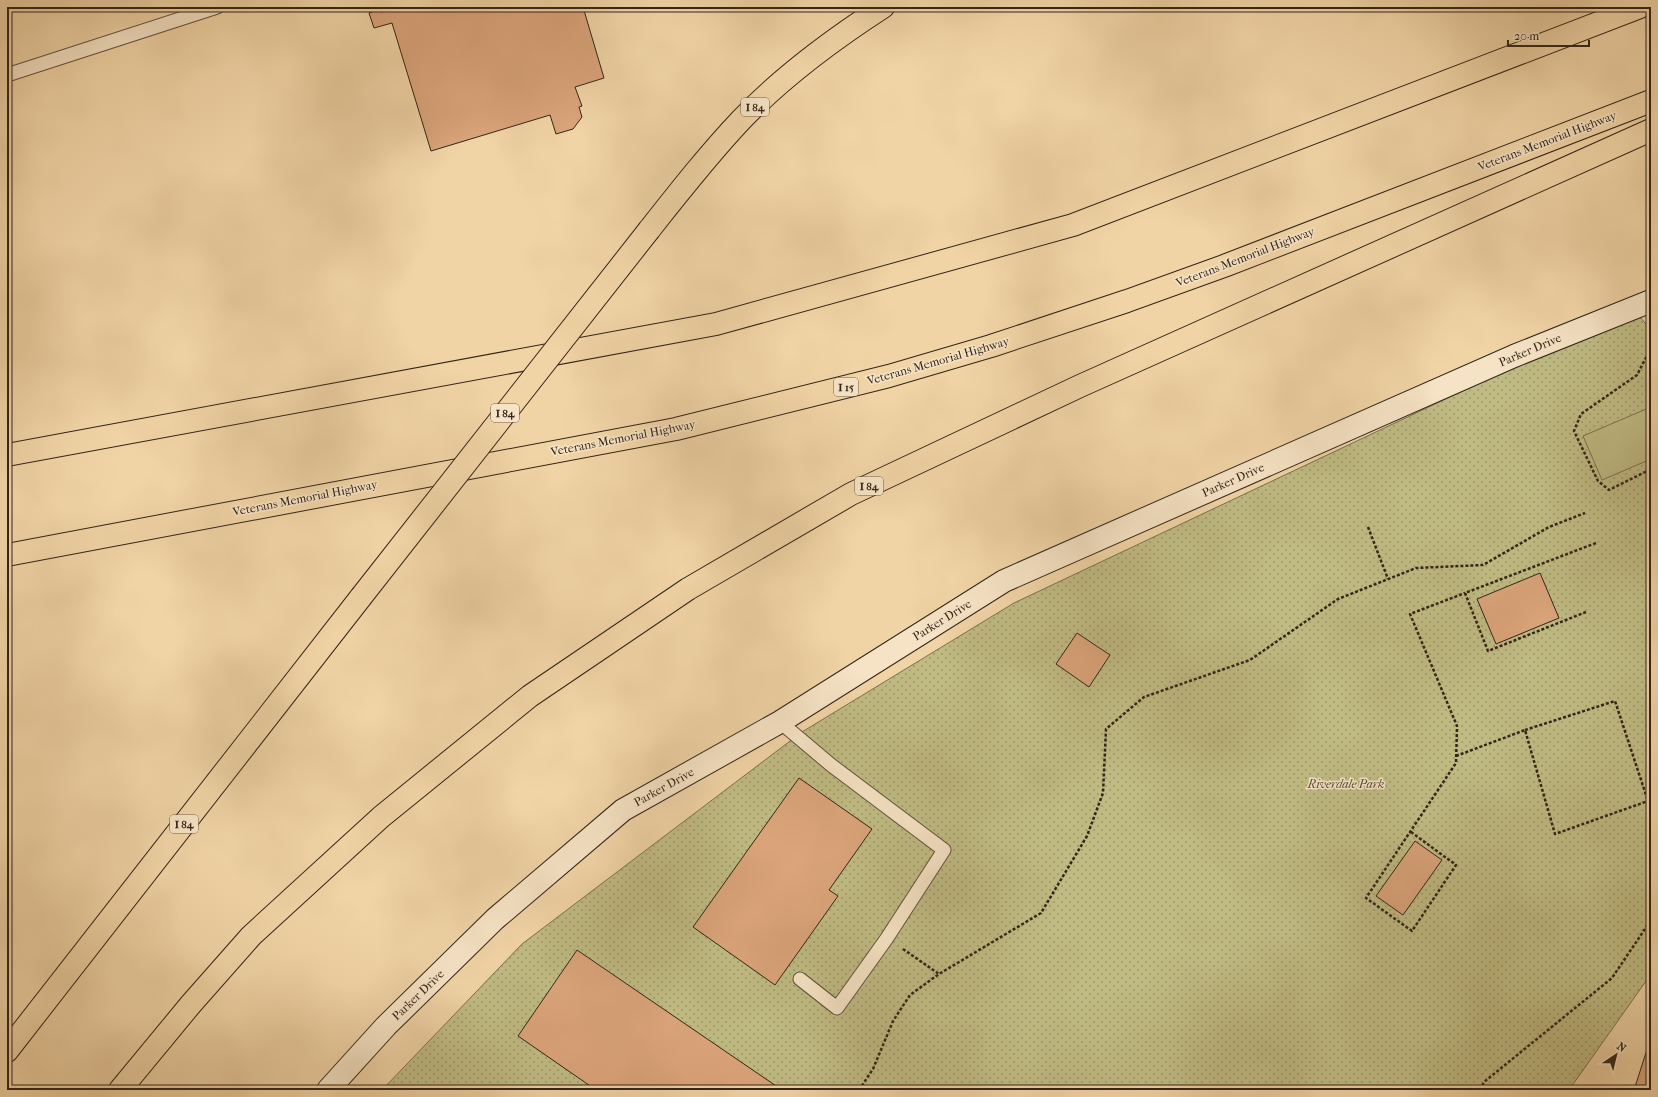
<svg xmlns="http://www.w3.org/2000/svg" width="1658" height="1097" font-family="'IM FELL French Canon',serif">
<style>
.grass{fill:url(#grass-dots);stroke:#7a704e}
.pitch{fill:#c0bb83;stroke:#7a704e}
.building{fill:#dba47b;stroke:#332418}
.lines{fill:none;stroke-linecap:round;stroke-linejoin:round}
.lane-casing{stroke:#62503c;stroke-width:15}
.secondary-casing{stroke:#332418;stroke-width:24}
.highway-casing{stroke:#332418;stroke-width:24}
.path{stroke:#332418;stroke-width:2.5;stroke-dasharray:3 2;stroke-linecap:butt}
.lane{stroke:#f6e3c5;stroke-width:13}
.secondary{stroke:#f6e3c5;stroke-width:22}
.highway{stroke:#f1d4a6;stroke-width:22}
.highway-bridge-casing{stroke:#332418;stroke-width:24;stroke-linecap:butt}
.highway-bridge{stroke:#f1d4a6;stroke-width:22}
.labels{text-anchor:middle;stroke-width:3;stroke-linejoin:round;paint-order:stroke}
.shield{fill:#f6e3c5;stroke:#6e5d4c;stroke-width:1}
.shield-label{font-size:11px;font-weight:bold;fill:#332418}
.street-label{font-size:12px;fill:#332418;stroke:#f6e3c5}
.park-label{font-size:12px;font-style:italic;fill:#564a33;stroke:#f6e3c5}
</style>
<defs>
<pattern id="grass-dots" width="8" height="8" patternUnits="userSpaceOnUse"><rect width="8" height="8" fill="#c0bb83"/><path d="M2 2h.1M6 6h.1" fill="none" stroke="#9d986a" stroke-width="1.8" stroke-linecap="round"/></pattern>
</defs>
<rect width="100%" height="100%" fill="#f1d4a6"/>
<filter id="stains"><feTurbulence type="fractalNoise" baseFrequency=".005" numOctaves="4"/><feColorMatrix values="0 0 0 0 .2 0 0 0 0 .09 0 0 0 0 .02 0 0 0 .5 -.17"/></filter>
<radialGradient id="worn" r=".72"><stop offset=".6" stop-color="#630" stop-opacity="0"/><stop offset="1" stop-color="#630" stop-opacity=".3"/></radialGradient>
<path class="grass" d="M1634 310 1651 330V974L1569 1090H382L522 944 802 732 1014 603Z"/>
<path class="pitch" d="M1651 407V459L1602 480 1583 436Z"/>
<g class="building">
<path d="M389 7H583L604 78 575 87 582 106 579 107 582 117 573 129 556 134 550 115 431 151 392 23 374 28 369 13 380 9 381 12 390 10Z"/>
<path d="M1540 573 1559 618 1496 644 1477 599Z"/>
<path d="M1077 633 1110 655 1089 687 1056 664Z"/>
<path d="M799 778 872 829 829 890 838 896 775 985 693 927Z"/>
<path d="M1415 841 1442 860 1403 915 1376 896Z"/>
<path d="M577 950 782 1090H596L518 1036Z"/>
<path d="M1651 1037V1090H1634Z"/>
</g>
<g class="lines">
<g class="lane-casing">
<g id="lane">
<path d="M7 75 217 7"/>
<path d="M780 722 831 765 944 850 887 938 837 1008 800 979"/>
</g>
</g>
<g class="secondary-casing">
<path id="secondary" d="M328 1090 386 1026 495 919 623 810 780 722 1004 581 1514 356 1651 301"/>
</g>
<g class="highway-casing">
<g id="highway">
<path d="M649 230C679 192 708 155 741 120 782 77 832 40 883 7"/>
<path d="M7 455 716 324 1073 225 1640 7"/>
<path d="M7 555 676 429 889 376 991 346 1127 301 1224 266 1651 101"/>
<path d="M7 1051 361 597"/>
<path d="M120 1090 191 1004 251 936 381 817 530 696 688 589 851 494 1080 386 1651 130"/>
</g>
</g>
<g class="path">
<path d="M1651 348 1637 375 1581 414 1574 431 1598 481 1609 490 1651 469"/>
<path d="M1368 527 1388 579"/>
<path d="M1586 612 1488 651 1465 593 1596 543"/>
<path d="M1525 730 1615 701 1648 801"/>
<path d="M1456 756 1525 730 1555 834 1648 801 1651 803"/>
<path d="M1411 832 1456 865 1412 931 1366 898 1456 763 1457 726 1410 614 1465 593"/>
<path d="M903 949 939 974"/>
<path d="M859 1090 873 1069 893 1021 910 995 939 974 1041 913 1087 836 1103 793 1106 729 1144 697 1250 660 1338 599 1416 568 1483 565 1549 527 1585 513"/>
<path d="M1480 1090 1484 1082 1612 978 1651 920"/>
</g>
<use href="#lane" class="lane"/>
<use href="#secondary" class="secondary"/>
<use href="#highway" class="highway"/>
<g class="highway-bridge-casing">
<path id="highway-bridge" d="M361 597 649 230"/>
</g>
<use href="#highway-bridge" class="highway-bridge"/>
</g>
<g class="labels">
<g class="shield">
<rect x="741" y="98" width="28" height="18" rx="3"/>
<rect x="834" y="378" width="24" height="18" rx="3"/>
<rect x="491" y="404" width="28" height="18" rx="3"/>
<rect x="855" y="477" width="28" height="18" rx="3"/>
<rect x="170" y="815" width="28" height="18" rx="3"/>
</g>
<g class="shield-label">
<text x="755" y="111">I 84</text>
<text x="846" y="391">I 15</text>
<text x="505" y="417">I 84</text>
<text x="869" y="490">I 84</text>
<text x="184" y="828">I 84</text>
</g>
<g class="street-label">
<text transform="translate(1547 141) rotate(-21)" y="4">Veterans Memorial Highway</text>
<text transform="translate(1245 257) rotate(-21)" y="4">Veterans Memorial Highway</text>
<text transform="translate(1530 350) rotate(-23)" y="4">Parker Drive</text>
<text transform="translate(938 361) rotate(-16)" y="4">Veterans Memorial Highway</text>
<text transform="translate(623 438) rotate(-11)" y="4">Veterans Memorial Highway</text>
<text transform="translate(1233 480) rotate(-24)" y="4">Parker Drive</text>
<text transform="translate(305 498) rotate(-11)" y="4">Veterans Memorial Highway</text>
<text transform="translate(942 620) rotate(-32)" y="4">Parker Drive</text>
<text transform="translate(664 787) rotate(-29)" y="4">Parker Drive</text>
<text transform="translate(418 995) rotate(-44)" y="4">Parker Drive</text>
</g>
<g class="park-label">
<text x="1346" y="788">Riverdale Park</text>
</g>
</g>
<rect width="1658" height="1097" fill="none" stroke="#f1d4a6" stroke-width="24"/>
<rect x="8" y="8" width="1642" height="1081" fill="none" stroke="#332418" stroke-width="2"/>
<rect x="12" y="12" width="1634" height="1073" fill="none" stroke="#332418"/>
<g transform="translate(1616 1055) rotate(35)" stroke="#f6e3c5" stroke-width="3" paint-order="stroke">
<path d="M0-3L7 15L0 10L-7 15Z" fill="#332418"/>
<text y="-6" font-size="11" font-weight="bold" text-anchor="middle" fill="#332418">N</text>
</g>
<path d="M1508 40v6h81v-6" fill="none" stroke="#332418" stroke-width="2"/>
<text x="1514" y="40" font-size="12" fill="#332418" stroke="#f6e3c5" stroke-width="3" paint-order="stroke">20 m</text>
<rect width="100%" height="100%" filter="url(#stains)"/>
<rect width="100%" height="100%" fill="url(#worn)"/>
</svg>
